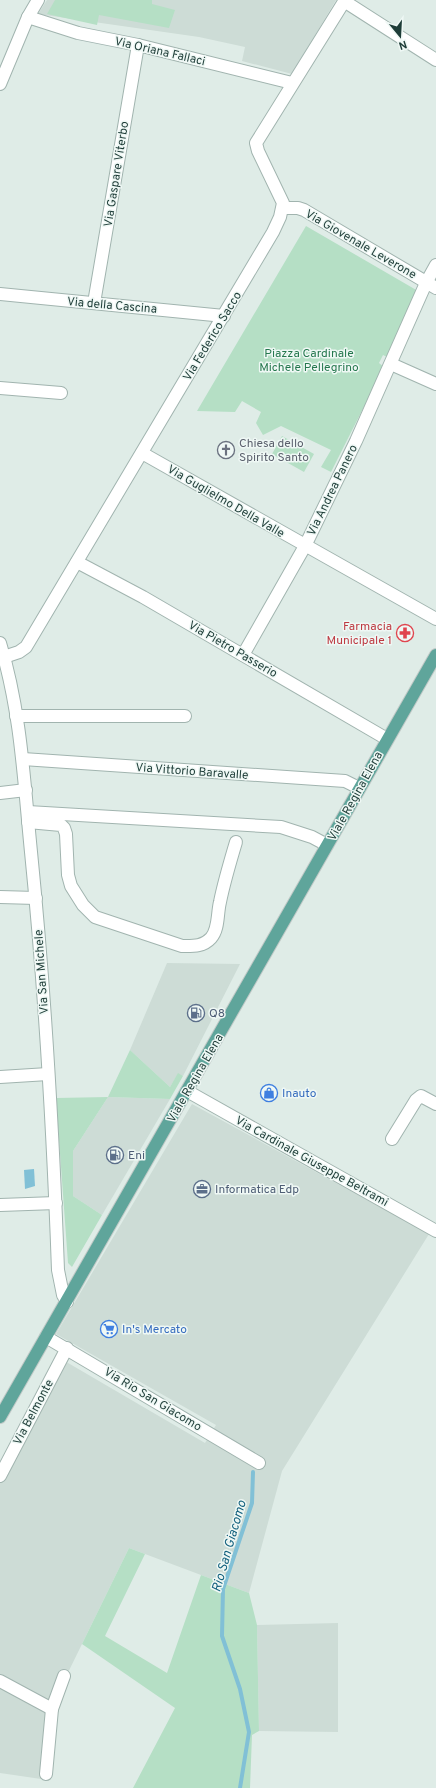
<svg xmlns="http://www.w3.org/2000/svg" width="436" height="1788" font-family="Overpass,sans-serif">
<style>
.built{fill:#cddcd6}
.green{fill:#b5dfc5}
.water{fill:#81c0d6}
.lines{fill:none;stroke-linecap:round;stroke-linejoin:round}
.stream{stroke:#81c0d6;stroke-width:4}
.minor-casing{stroke:#a1b4af;stroke-width:14}
.major-casing{stroke:#c0c9c7;stroke-width:14}
.minor{stroke:#fff;stroke-width:12}
.major{stroke:#5fa59b;stroke-width:12}
.labels{text-anchor:middle;stroke-width:3;stroke-linejoin:round;paint-order:stroke}
.street-label{font-size:12px;fill:#1e3d38;stroke:#eff8f5}
.park-label{font-size:12px;fill:#25784e;stroke:#eff8f5}
.worship-label{font-size:12px;fill:#5b616d;stroke:#eff8f5;text-anchor:start}
.health-label{font-size:12px;fill:#be3a42;stroke:#eff8f5;text-anchor:end}
.service-label{font-size:12px;fill:#4e5e75;stroke:#eff8f5;text-anchor:start}
.shop-label{font-size:12px;fill:#366cbe;stroke:#eff8f5;text-anchor:start}
.water-label{font-size:13px;font-style:italic;fill:#13617e;stroke:#eff8f5}
</style>
<rect width="100%" height="100%" fill="#dfece7"/>
<g class="built">
<path d="M47 0H336L292 74 242 61 245 47 199 37 38 14Z"/>
<path d="M167 963 240 964 183 1076 178 1074 170 1087 130 1050Z"/>
<path d="M108 1097 170 1099 102 1215 73 1196V1151Z"/>
<path d="M192 1104 429 1234 282 1471 249 1593 129 1548 58 1693 48 1780 0 1773V1481L63 1360 205 1443 216 1425 56 1334Z"/>
<path d="M338 1623V1732L259 1731 257 1625Z"/>
</g>
<g class="green">
<path d="M55 0H152V4L175 10 169 28 99 15 97 25 47 14Z"/>
<path d="M306 226 418 291 389 358 383 355 379 363 384 367 331 472 321 467 331 450 281 426 263 435 256 423 261 412 242 401 235 412 197 411Z"/>
<path d="M282 436 314 454 304 472 272 454Z"/>
<path d="M130 1050 170 1087 178 1073 183 1076 170 1099 108 1097 73 1151V1196L102 1215 72 1267 68 1263 56 1098 108 1097Z"/>
<path d="M129 1548 145 1554 105 1636 167 1673 201 1575 249 1593 257 1625 259 1731 252 1735 250 1788H133L175 1708 82 1644Z"/>
</g>
<path class="water" d="M34 1169 35 1186 25 1189 24 1170Z"/>
<g class="lines">
<path class="stream" d="M240 1788 249 1732 240 1689 222 1636 223 1589 252 1503 253 1472"/>
<g class="minor-casing">
<g id="minor">
<path d="M344 1 436 60"/>
<path d="M28 17 78 33 138 45 292 83"/>
<path d="M0 84 28 17 38 0"/>
<path d="M283 208H298L304 210 436 288"/>
<path d="M0 294 224 316"/>
<path d="M94 303 138 45"/>
<path d="M391 364 436 384"/>
<path d="M0 388 61 393"/>
<path d="M142 453 436 619"/>
<path d="M77 562 143 597 387 739"/>
<path d="M0 643C21 711 24 782 31 852 45 991 53 1131 58 1270L63 1295 67 1302"/>
<path d="M243 655 305 546 356 441 426 283 436 265"/>
<path d="M4 657 19 652 26 647 273 232 280 217 283 203 258 151 256 143 345 0"/>
<path d="M16 716H185"/>
<path d="M23 759 345 781 359 788"/>
<path d="M0 793 26 790"/>
<path d="M28 812 281 827 312 837 327 845"/>
<path d="M28 822 61 825 64 828 66 834 68 875 71 886 83 905 95 917 182 946C192 946 203 947 211 938 219 929 217 914 220 902 224 882 230 862 236 842"/>
<path d="M0 897 36 898"/>
<path d="M0 1077 48 1074"/>
<path d="M187 1091 436 1231"/>
<path d="M392 1139 416 1100 421 1096 436 1104"/>
<path d="M0 1205 56 1203"/>
<path d="M46 1337 259 1463"/>
<path d="M0 1476 67 1348"/>
<path d="M0 1681 52 1709"/>
<path d="M46 1774 52 1709 64 1676"/>
</g>
</g>
<g class="major-casing">
<path id="major" d="M0 1417 436 655"/>
</g>
<use href="#minor" class="minor"/>
<use href="#major" class="major"/>
</g>
<defs>
<g id="church-ring" transform="scale(0.9)"><circle r="9.5" fill="#eff8f5" stroke="#6b7280" stroke-width="1.5"/><path d="M-1.2-6h2.4v3.5h3.3v2.4h-3.3V6h-2.4V-.1h-3.3v-2.4h3.3Z" fill="#6b7280"/></g>
<g id="pharmacy-ring" transform="scale(0.9)"><circle r="9.5" fill="#eff8f5" stroke="#e0444e" stroke-width="1.5"/><path d="M-2-6h4v4h4v4h-4v4h-4v-4h-4v-4h4Z" fill="#e0444e"/></g>
<g id="fuel-ring" transform="scale(0.9)"><circle r="9.5" fill="#eff8f5" stroke="#5c6f8a" stroke-width="1.5"/><path d="M-5.5-6h7V0h2V4h1.3V-2.5L3-4.5l.8-.8L6-3V5H2.5V1h-1V6h-7ZM-4.2-4.7v3.2H.2V-4.7Z" fill="#5c6f8a"/></g>
<g id="shop-ring" transform="scale(0.9)"><circle r="9.5" fill="#eff8f5" stroke="#3f7fe0" stroke-width="1.5"/><path d="M-5-2.5h2.3a2.7 3.5 0 0 1 5.4 0H5L5.5 6h-11ZM-1.5-2.5h3a1.5 2.3 0 0 0-3 0Z" fill="#3f7fe0"/></g>
<g id="office-ring" transform="scale(0.9)"><circle r="9.5" fill="#eff8f5" stroke="#5c6f8a" stroke-width="1.5"/><path d="M-6-3h4V-5.5h4V-3h4V5H-6ZM-1-4.5V-3h2v-1.5ZM-6 0V1H6V0Z" fill="#5c6f8a"/></g>
<g id="supermarket-ring" transform="scale(0.9)"><circle r="9.5" fill="#eff8f5" stroke="#3f7fe0" stroke-width="1.5"/><path d="M-6-5.5h2.5l.6 2H6L4.5 2H-2.5L-4.4-4H-6ZM-1.5 3.2a1.3 1.3 0 1 0 .1 0ZM3 3.2a1.3 1.3 0 1 0 .1 0Z" fill="#3f7fe0"/></g>
</defs>
<g fill-rule="evenodd">
<use href="#church-ring" x="226" y="450"/>
<use href="#pharmacy-ring" x="405" y="633"/>
<use href="#fuel-ring" x="196" y="1013"/>
<use href="#shop-ring" x="269" y="1093"/>
<use href="#fuel-ring" x="115" y="1155"/>
<use href="#office-ring" x="202" y="1189"/>
<use href="#supermarket-ring" x="109" y="1329"/>
</g>
<g class="labels">
<g class="street-label">
<text transform="translate(160 51) rotate(13)" y="4">Via Oriana Fallaci</text>
<text transform="translate(116 174) rotate(-81)" y="4">Via Gaspare Viterbo</text>
<text transform="translate(361 244) rotate(30)" y="4">Via Giovenale Leverone</text>
<text transform="translate(112 305) rotate(5)" y="4">Via della Cascina</text>
<text transform="translate(212 336) rotate(-59)" y="4">Via Federico Sacco</text>
<text transform="translate(332 490) rotate(-64)" y="4">Via Andrea Panero</text>
<text transform="translate(226 501) rotate(30)" y="4">Via Guglielmo Della Valle</text>
<text transform="translate(233 649) rotate(30)" y="4">Via Pietro Passerio</text>
<text transform="translate(192 771) rotate(4)" y="4">Via Vittorio Baravalle</text>
<text transform="translate(355 796) rotate(-61)" y="4">Viale Regina Elena</text>
<text transform="translate(41 972) rotate(-94)" y="4">Via San Michele</text>
<text transform="translate(195 1078) rotate(-60)" y="4">Viale Regina Elena</text>
<text transform="translate(312 1161) rotate(29)" y="4">Via Cardinale Giuseppe Beltrami</text>
<text transform="translate(153 1399) rotate(31)" y="4">Via Rio San Giacomo</text>
<text transform="translate(33 1412) rotate(-62)" y="4">Via Belmonte</text>
</g>
<g class="park-label">
<text x="309" y="357">Piazza Cardinale<tspan x="309" dy="14">Michele Pellegrino</tspan></text>
</g>
<g class="worship-label">
<text x="239" y="447">Chiesa dello<tspan x="239" dy="14">Spirito Santo</tspan></text>
</g>
<g class="health-label">
<text x="392" y="630">Farmacia<tspan x="392" dy="14">Municipale 1</tspan></text>
</g>
<g class="service-label">
<text x="209" y="1017">Q8</text>
<text x="128" y="1159">Eni</text>
<text x="215" y="1193">Informatica Edp</text>
</g>
<g class="shop-label">
<text x="282" y="1097">Inauto</text>
<text x="122" y="1333">In's Mercato</text>
</g>
<g class="water-label">
<text transform="translate(228 1546) rotate(-74)" y="5">Rio San Giacomo</text>
</g>
</g>
<g transform="translate(400 36) rotate(162)" stroke="#eff8f5" stroke-width="3" paint-order="stroke">
<path d="M0-3L7 15L0 10L-7 15Z" fill="#1e3d38"/>
<text y="-6" font-size="11" font-weight="bold" text-anchor="middle" fill="#1e3d38">N</text>
</g>
</svg>
